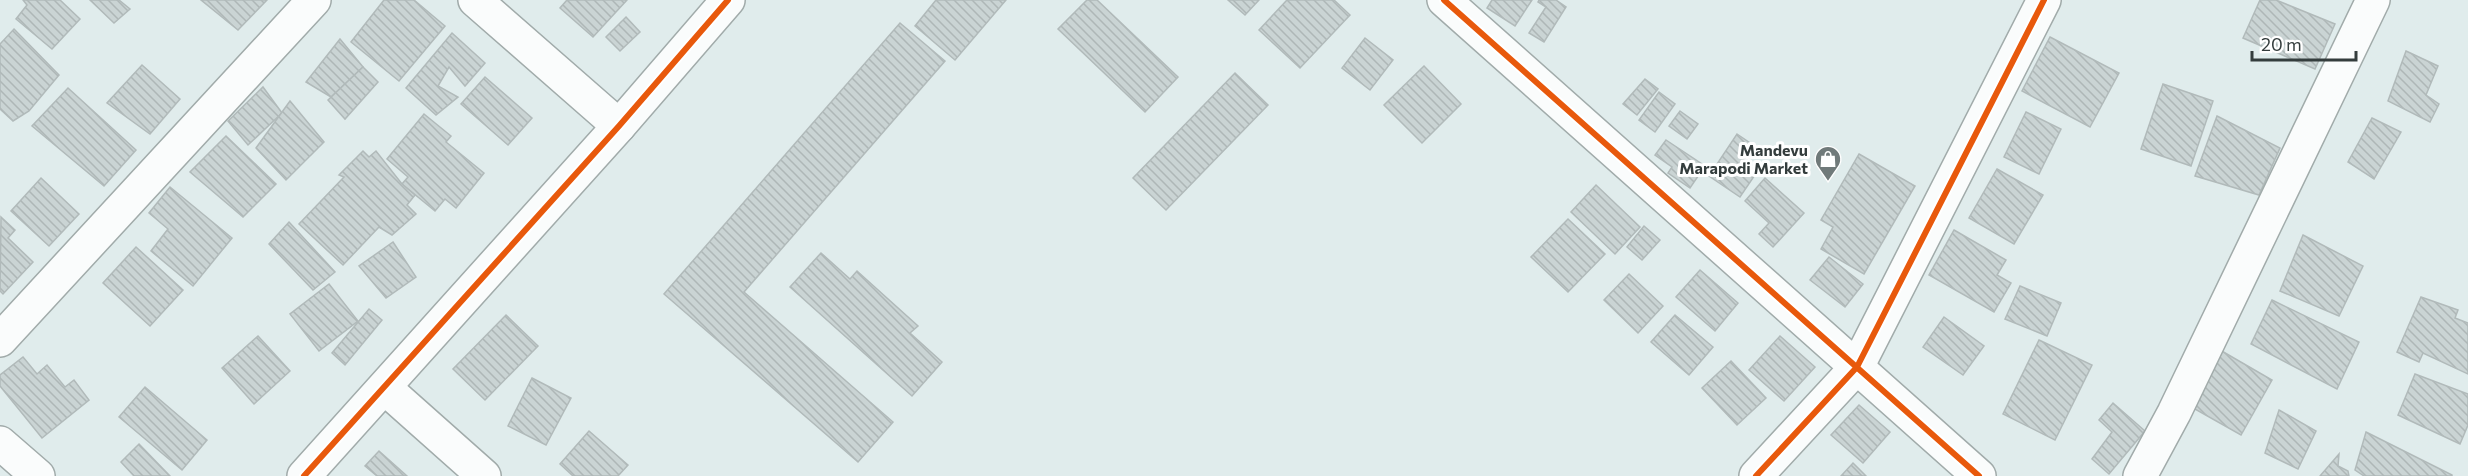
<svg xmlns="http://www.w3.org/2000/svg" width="2468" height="476" font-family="Commissioner,sans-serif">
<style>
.building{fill:url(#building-back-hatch);stroke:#b1baba;stroke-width:1.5}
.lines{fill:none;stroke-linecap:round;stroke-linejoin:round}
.street-casing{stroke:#a1abaa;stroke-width:36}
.street{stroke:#fafcfc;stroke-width:33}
.cycleway-casing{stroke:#fff;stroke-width:10}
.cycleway{stroke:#e8590c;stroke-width:6}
.labels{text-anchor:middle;stroke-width:6;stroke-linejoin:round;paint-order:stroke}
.poi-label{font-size:16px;font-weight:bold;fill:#343d3d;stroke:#fff;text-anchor:end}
</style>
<defs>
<pattern id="building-back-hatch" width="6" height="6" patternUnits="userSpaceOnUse" patternTransform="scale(1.5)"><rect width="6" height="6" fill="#cad4d4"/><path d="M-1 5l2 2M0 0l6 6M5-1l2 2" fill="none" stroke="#aeb7b7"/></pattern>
</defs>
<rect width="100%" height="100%" fill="#e0ecec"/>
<g class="building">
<path d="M23 0H60L80 19 52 49 16 19 27 5Z"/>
<path d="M90 0H119L130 9 114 23Z"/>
<path d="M201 0H267L238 30Z"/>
<path d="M384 0H414L445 26 399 81 351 42Z"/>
<path d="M567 0H627L593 37 560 8Z"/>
<path d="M936 0H1006L955 60 915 26Z"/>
<path d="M1087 0H1097L1178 77 1145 112 1058 29Z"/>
<path d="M1228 0H1259L1245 15Z"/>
<path d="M1287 0H1334L1350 15 1300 68 1259 30Z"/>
<path d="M1492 0H1532L1515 26 1487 8Z"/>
<path d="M1539 0H1556L1566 7 1544 42 1529 33 1546 7 1538 2Z"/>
<path d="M2260 0H2276L2335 24 2315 69 2243 38Z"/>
<path d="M626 17 640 32 620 51 606 37Z"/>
<path d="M900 23 945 61 744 292 893 422 858 462 664 294Z"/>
<path d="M14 29 59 75 29 111 13 121 0 109V44Z"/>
<path d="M452 33 485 63 465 86 449 67 438 86 458 97 436 115 406 88Z"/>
<path d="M2050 37 2119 73 2090 127 2022 91Z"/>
<path d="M1365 38 1393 60 1370 90 1342 68Z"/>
<path d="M340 39 363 67 331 97 306 82Z"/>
<path d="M2406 51 2438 66 2426 95 2439 104 2430 122 2388 101Z"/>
<path d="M142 65 180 99 150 134 107 103Z"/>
<path d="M1424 66 1461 104 1422 143 1384 105Z"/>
<path d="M363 67 378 82 345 119 328 100Z"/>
<path d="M1235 73 1268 105 1166 210 1133 178Z"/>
<path d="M485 77 532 118 508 145 461 104Z"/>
<path d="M1645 79 1658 89 1637 115 1623 104Z"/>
<path d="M2163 84 2213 101 2191 166 2141 149Z"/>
<path d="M263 87 282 113 248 145 228 121Z"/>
<path d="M68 88 136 150 104 186 32 126Z"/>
<path d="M1659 92 1675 104 1655 132 1639 120Z"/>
<path d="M290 101 324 142 286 180 256 148Z"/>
<path d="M1680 111 1698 124 1687 139 1669 126Z"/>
<path d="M2026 112 2061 129 2039 174 2004 157Z"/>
<path d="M424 114 451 136 446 142 484 173 456 208 445 199 435 211 402 184 408 177 387 159Z"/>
<path d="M2217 116 2280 148 2259 195 2195 176Z"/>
<path d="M2372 118 2401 132 2374 179 2348 162Z"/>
<path d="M1737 134 1756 147 1745 163 1757 172 1740 197 1709 176Z"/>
<path d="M226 136 276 184 243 217 190 172Z"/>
<path d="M1666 140 1705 166 1690 188 1668 173 1672 167 1655 155Z"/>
<path d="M363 151 369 157 376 151 402 184 415 195 407 205 416 214 392 235 379 227 343 265 299 224 344 177 339 175Z"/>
<path d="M1859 154 1915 186 1864 274 1821 249 1833 227 1821 220Z"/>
<path d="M1997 169 2043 195 2014 244 1969 218Z"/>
<path d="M41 178 79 214 49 246 11 211Z"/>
<path d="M1765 178 1804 213 1773 247 1759 234 1769 223 1745 201Z"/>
<path d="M1596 185 1640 227 1615 254 1571 212Z"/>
<path d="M170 187 232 238 193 286 151 251 168 229 149 213Z"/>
<path d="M1 217 15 230 8 238 33 262 3 294 0 291Z"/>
<path d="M1568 219 1605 254 1568 292 1531 257Z"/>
<path d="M289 222 335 272 313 290 269 244Z"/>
<path d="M1644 226 1660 240 1642 260 1627 247Z"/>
<path d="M1954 230 2006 260 1997 275 2011 283 1994 312 1929 275Z"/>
<path d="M2303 235 2363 266 2339 316 2280 291Z"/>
<path d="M393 242 416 277 386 298 359 266Z"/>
<path d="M136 247 183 290 150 326 103 283Z"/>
<path d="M821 253 850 279 857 271 918 326 910 333 942 362 912 396 790 287Z"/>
<path d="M1829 257 1863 284 1845 307 1810 280Z"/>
<path d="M1700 270 1738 303 1715 331 1676 297Z"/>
<path d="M1629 274 1663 306 1638 333 1604 300Z"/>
<path d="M329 284 358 321 319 351 290 314Z"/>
<path d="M2020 286 2061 303 2047 336 2005 319Z"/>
<path d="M2421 297 2458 310 2455 318 2468 323V374L2423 353 2419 362 2397 352Z"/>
<path d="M2272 300 2359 342 2337 389 2251 344Z"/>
<path d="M369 309 382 320 345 365 332 353Z"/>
<path d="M506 315 538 346 485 400 453 369Z"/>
<path d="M1675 315 1713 347 1689 375 1651 342Z"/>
<path d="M1944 317 1984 346 1963 375 1923 347Z"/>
<path d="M258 336 290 371 254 404 222 368Z"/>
<path d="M1780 336 1815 367 1784 401 1749 370Z"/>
<path d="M2039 340 2092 365 2055 440 2003 414Z"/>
<path d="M2220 350 2272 380 2241 435 2186 404Z"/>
<path d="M23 357 37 374 47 365 65 387 74 380 89 400 42 438 0 386V375Z"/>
<path d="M1731 361 1766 398 1737 425 1702 388Z"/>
<path d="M2415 374 2468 394V425L2460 444 2398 415Z"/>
<path d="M532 378 571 398 546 445 508 426Z"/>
<path d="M145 387 207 440 182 470 119 417Z"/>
<path d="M2113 403 2145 431 2109 474 2092 459 2112 432 2099 420Z"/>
<path d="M1859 405 1890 432 1863 463 1831 435Z"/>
<path d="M2279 410 2316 431 2298 469 2265 453Z"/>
<path d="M589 431 628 465 618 476H573L560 464Z"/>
<path d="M2366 432 2452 475V476H2364L2355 470Z"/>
<path d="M139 444 170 476H134L121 462Z"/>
<path d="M379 451 407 476H377L365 466Z"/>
<path d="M2339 454 2338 466 2348 471 2349 476H2320Z"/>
<path d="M1853 463 1866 476H1841Z"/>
</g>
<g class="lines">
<g class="street-casing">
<g id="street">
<path d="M475 0 619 126"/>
<path d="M1444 0 1979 476"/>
<path d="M0 340 314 0"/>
<path d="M385 388 484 476"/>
<path d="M0 443 38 476"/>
<path d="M304 476 619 126 728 0"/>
<path d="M1756 476 1857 367 2044 0"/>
<path d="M2140 476 2174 413 2373 0"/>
</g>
</g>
<use href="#street" class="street"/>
<g class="cycleway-casing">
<g id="cycleway">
<path d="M1444 0 1979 476"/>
<path d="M304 476 619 126 728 0"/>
<path d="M1756 476 1857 367 2044 0"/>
</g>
</g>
<use href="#cycleway" class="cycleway"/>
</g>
<defs>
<g id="shop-pin" transform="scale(1.35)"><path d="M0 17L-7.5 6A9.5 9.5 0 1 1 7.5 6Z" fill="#707a7a" stroke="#fff"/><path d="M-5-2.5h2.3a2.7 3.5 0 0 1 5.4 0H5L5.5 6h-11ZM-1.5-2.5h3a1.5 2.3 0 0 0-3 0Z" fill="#fff"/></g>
</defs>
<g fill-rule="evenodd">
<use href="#shop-pin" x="1828" y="159"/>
</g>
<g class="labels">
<g class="poi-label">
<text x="1808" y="156">Mandevu<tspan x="1808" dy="18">Marapodi Market</tspan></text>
</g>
</g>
<path d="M2252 51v9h104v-9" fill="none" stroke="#343d3d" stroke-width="3"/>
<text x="2261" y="51" font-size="18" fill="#343d3d" stroke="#ffffff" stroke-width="4.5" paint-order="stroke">20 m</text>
</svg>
